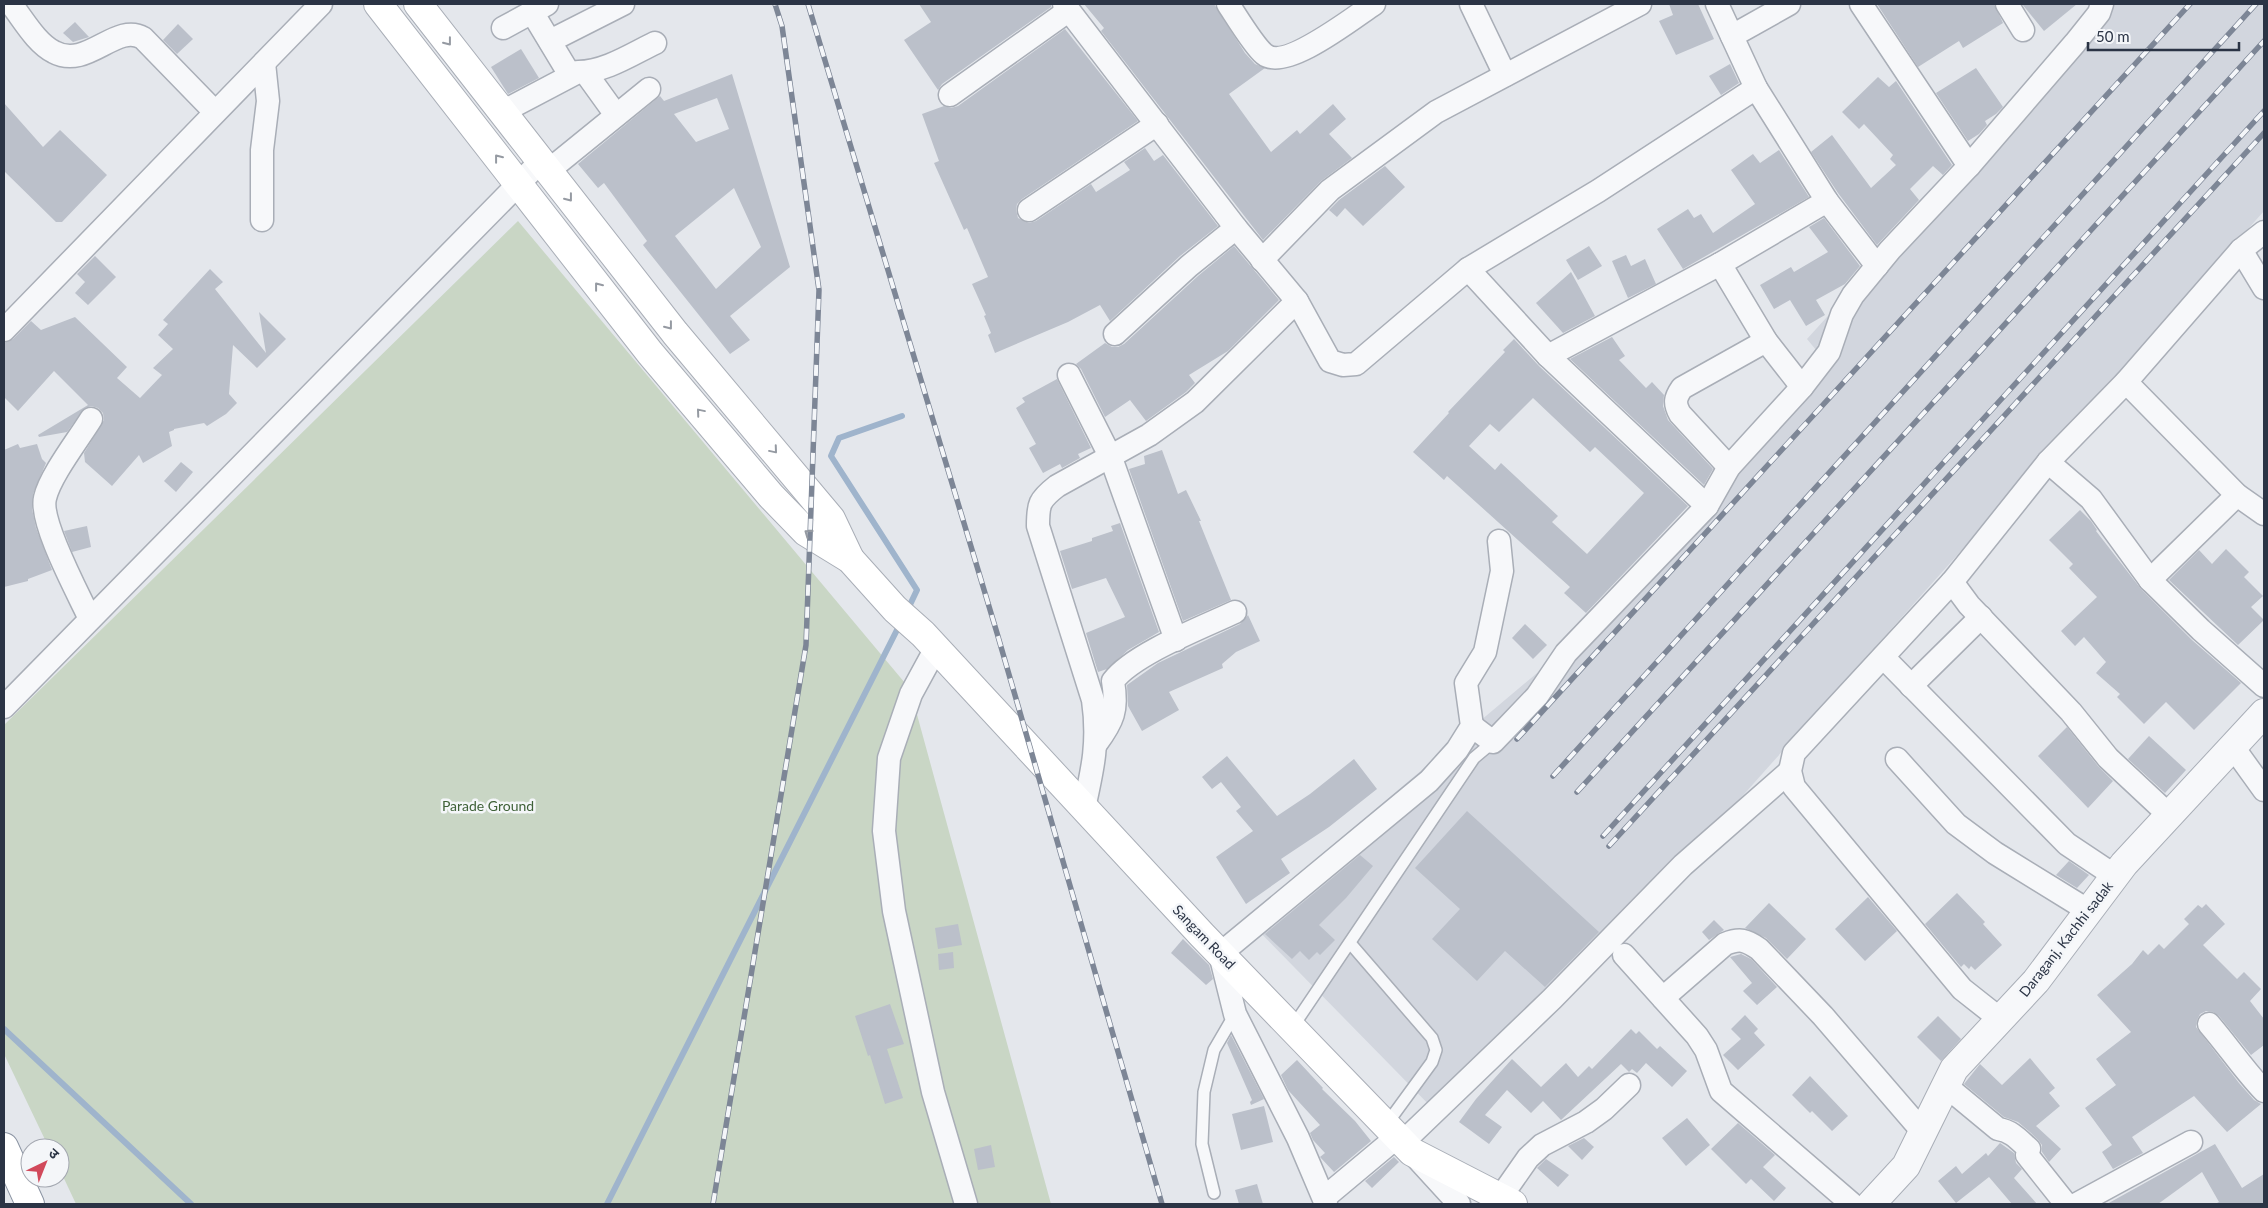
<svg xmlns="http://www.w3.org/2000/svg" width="2268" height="1208" font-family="Lato,'Noto Sans Devanagari',sans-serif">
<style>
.built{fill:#d2d6de}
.green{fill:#c9d6c5}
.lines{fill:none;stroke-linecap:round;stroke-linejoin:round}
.stream{stroke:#9fb4cc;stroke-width:6}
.building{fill:#bbc0ca;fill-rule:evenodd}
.service-casing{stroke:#a9aeb7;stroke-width:14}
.minor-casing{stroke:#a9aeb7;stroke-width:25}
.tertiary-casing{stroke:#a9aeb7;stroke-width:30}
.secondary-casing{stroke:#a9aeb7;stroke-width:30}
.trunk-casing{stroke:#8b94a3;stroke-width:30}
.service{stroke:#f7f8fa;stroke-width:11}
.minor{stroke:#f7f8fa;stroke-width:22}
.tertiary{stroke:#f7f8fa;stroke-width:28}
.secondary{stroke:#fff;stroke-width:28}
.trunk{stroke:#fff;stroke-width:28}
.rail-casing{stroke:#7d8696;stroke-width:5.5}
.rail{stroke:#f4f6f9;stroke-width:4;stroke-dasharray:11;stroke-linecap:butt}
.oneway{stroke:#959aa2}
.labels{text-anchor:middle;stroke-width:5;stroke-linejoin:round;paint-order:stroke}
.park-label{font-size:14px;fill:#3f6138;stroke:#f4f6f9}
.street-label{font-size:14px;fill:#2b3445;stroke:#f4f6f9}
</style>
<rect width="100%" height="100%" fill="#e4e7ec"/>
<path class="built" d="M2089 4H2264V211L1631 921 1441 1117 1246 918 1549 663 1826 362 1807 339 2075 43Z"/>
<path class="green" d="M518 221 910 689 1051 1204H76L60 1170V1148H49L4 1054V725Z"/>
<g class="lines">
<g class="stream">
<path d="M902 416 839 438 831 456 917 590 907 611"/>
<path d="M4 1029 191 1204"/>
<path d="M607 1204 901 622"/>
</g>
</g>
<g class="building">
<path d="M919 4H1051V7L942 84 938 90 904 40 931 22Z"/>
<path d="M1084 4H1214L1245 53 1255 64 1265 68 1229 94 1271 152 1297 130 1300 134 1333 104 1346 119 1329 134 1352 158 1321 181 1263 240 1101 31 1104 28Z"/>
<path d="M1669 4H1698L1714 39 1676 55 1659 21 1673 15Z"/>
<path d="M1877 4H1994L2003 23 1963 48 1959 41 1918 67Z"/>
<path d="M2022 4H2077L2044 31Z"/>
<path d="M75 22 89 37 73 42 63 33Z"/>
<path d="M178 24 193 39 177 54 163 40Z"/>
<path d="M1065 29 1138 121 1022 199 1017 204 1016 210 1018 218 1029 223 1036 221 1091 184 1096 192 1130 170 1124 162 1145 148 1154 161 1163 155 1218 226 1180 256 1110 321 1100 305 1068 322 995 353 988 335 991 333 984 316 986 315 972 284 988 277 967 228 964 230 934 163 939 161 922 114 944 106 951 108 958 106Z"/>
<path d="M521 49 539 78 508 94 491 67Z"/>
<path d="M1730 64 1739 83 1721 95 1709 76Z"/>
<path d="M1976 68 2003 107 1996 114 1985 121 1987 125 1979 134 1968 141 1936 93Z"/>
<path d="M732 74 790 267 730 316 750 340 730 354 643 245 647 241 604 183 598 188 578 164 660 96 664 101ZM717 98 729 129 696 142 674 114ZM734 188 761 247 716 289 675 236Z"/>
<path d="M1878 77 1889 87 1896 81 1952 165 1943 175 1933 166 1910 189 1919 200 1877 245 1838 193 1811 152 1832 135 1871 188 1896 165 1890 159 1893 155 1864 124 1859 129 1842 112Z"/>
<path d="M4 103 43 147 60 130 107 175 62 222H56L4 171Z"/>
<path d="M1779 150 1809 197 1683 269 1657 229 1688 209 1694 218 1701 214 1713 233 1755 204 1731 170 1753 154 1760 163Z"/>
<path d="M1385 166 1405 187 1363 226 1345 208 1337 217 1329 210 1339 200Z"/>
<path d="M1824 218 1860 266 1845 284 1816 300 1825 315 1806 326 1790 300 1774 309 1760 285 1791 267 1794 272 1828 252 1809 227Z"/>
<path d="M1234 246 1279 300 1228 351 1189 375 1195 383 1186 392 1146 421 1130 400 1105 417 1081 369 1076 364 1105 343 1112 347H1118L1124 344 1198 276Z"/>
<path d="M1589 246 1602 266 1578 280 1566 260Z"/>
<path d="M1626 255 1631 266 1645 259 1656 284 1628 298 1612 261Z"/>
<path d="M95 256 116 277 88 305 75 293 85 282 77 274Z"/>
<path d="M210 269 223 282 215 289 266 353 259 312 286 339 257 368 233 345 229 394 237 403 226 414 207 426 204 423 174 429V430L169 432 172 446 143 463 139 455 112 486 85 462 84 453 104 420 103 413 98 408 91 406 85 408 67 432 39 437 38 435 88 405 54 371 18 411 4 397V343L13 339 31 321 41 330 75 317 127 367 117 378 140 398 162 375 153 368 173 349 158 335 168 324 163 320Z"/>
<path d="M1571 272 1595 316 1563 333 1536 303Z"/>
<path d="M1612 337 1625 356 1619 360 1646 388 1652 382 1664 395 1663 406 1668 420 1713 469 1704 485 1570 359Z"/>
<path d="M1514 339 1539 366 1688 506 1586 613 1564 593 1570 587 1447 476 1444 480 1413 452 1449 413 1448 412 1505 352 1503 350ZM1533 398 1590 452 1595 447 1644 493 1587 554 1552 522 1558 516 1501 463 1495 470 1469 446 1490 424 1499 432Z"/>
<path d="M1057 379 1091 448 1078 454 1080 458 1062 468 1060 464 1043 473 1029 448 1036 444 1016 408 1025 402 1022 398Z"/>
<path d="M18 444 20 448 37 444 42 459 46 463 33 494 32 509 36 528 52 570 28 579V581L4 587V450Z"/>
<path d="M1162 450 1178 494 1186 490 1201 521H1199L1231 600 1183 621 1129 469 1145 464 1144 456Z"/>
<path d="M181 462 193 472 176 492 164 481Z"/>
<path d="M2080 510 2091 521 2097 530 2096 531 2141 589 2192 640 2241 683 2194 730 2166 702 2144 724 2117 697 2120 694 2096 673 2106 662 2084 637 2075 646 2061 631 2097 597 2069 568 2073 564 2049 540Z"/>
<path d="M1120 523 1159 632 1128 650 1107 669 1098 672 1086 633 1125 617 1106 578 1072 589 1060 551 1092 541V538L1113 531 1111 526Z"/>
<path d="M87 526 91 547 72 552 64 531Z"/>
<path d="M2226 549 2249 572 2244 577 2263 596 2251 607 2264 620 2238 645 2169 580 2199 550 2212 564Z"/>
<path d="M1248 615 1260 641 1236 652 1222 664 1223 668 1169 692 1179 710 1142 731 1128 706 1127 685 1158 663 1240 624Z"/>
<path d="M1525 624 1547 645 1533 659 1512 638Z"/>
<path d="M2067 727 2098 766 2113 781 2088 808 2038 756Z"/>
<path d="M2149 736 2186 770 2165 793 2128 759Z"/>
<path d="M1227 756 1277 816 1310 794 1354 759 1377 789 1329 827 1281 859 1290 873 1246 904 1216 857 1253 831 1236 811 1241 807 1221 782 1212 789 1202 777Z"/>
<path d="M1467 811 1599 932 1545 987 1505 951 1477 981 1432 939 1460 909 1415 868Z"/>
<path d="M1360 855 1373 866 1346 898 1319 925 1335 940 1320 955 1317 952 1309 960 1300 951 1292 959 1265 934Z"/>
<path d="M2069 861 2089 875 2077 888 2056 875Z"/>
<path d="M1957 893 1985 922 1983 924 2002 945 1975 970 1971 966 1969 969 1964 964 1961 967 1925 924Z"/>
<path d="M1868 897 1897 931 1865 961 1835 929Z"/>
<path d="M1769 903 1806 939 1787 959 1766 938 1745 928Z"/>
<path d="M2206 904 2225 924 2203 945 2237 979 2244 972 2261 989 2250 1001 2264 1019V1045L2251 1055 2219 1016 2213 1012 2206 1011 2200 1014 2197 1020 2196 1027 2239 1083 2254 1100 2261 1104 2227 1132 2194 1096 2132 1137 2143 1153 2113 1169 2102 1152 2112 1145 2085 1108 2116 1085 2096 1059 2131 1032 2097 995 2132 964 2143 950 2148 955 2159 944 2164 949 2189 924 2184 919 2198 905 2202 908Z"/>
<path d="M1714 920 1724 930 1709 940 1702 932Z"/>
<path d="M958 924 962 945 938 949 935 928Z"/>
<path d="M1183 939 1209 965 1213 979 1206 985 1171 953Z"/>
<path d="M953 952 954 968 939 970 938 954Z"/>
<path d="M1741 954 1751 959 1777 987 1757 1005 1743 991 1752 983 1730 957Z"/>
<path d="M890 1004 904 1044 887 1049 903 1098 885 1104 870 1055 868 1056 855 1016Z"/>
<path d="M1745 1015 1758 1029 1754 1033 1765 1045 1738 1070 1723 1055 1741 1039 1731 1029Z"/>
<path d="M1938 1016 1961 1039 1941 1061 1917 1037Z"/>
<path d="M1631 1029 1636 1034 1639 1031 1657 1049 1660 1046 1687 1071 1672 1087 1646 1063 1637 1073 1632 1069 1629 1072 1621 1064 1561 1120 1543 1101 1531 1113 1507 1090 1485 1115 1502 1127 1489 1144 1459 1122 1476 1099 1512 1059 1541 1087 1566 1063 1578 1077 1589 1066 1592 1069Z"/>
<path d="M1231 1035 1264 1099 1251 1105 1250 1102 1252 1100 1227 1043Z"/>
<path d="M2030 1058 2055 1088 2049 1093 2060 1106 2036 1126 2061 1149 2049 1162 2042 1152V1145L2038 1140 2031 1133 2018 1122 2004 1117 1964 1084 1980 1064 2002 1085Z"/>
<path d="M1297 1060 1323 1088 1322 1089 1355 1121 1371 1141 1334 1172 1320 1157 1325 1153 1313 1140 1310 1133 1320 1125 1288 1090 1281 1075Z"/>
<path d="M1810 1076 1848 1116 1832 1131 1812 1111 1810 1113 1792 1095Z"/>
<path d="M1264 1106 1273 1142 1241 1150 1232 1114Z"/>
<path d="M1687 1118 1710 1145 1686 1166 1662 1138Z"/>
<path d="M1738 1123 1775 1155 1763 1167 1786 1188 1774 1201 1751 1179 1746 1184 1711 1149Z"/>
<path d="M1584 1138 1594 1147 1582 1160 1568 1146Z"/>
<path d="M2000 1143 2014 1153 2016 1163 2022 1169 2014 1178 2037 1204H2012L1989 1177 1956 1203 1938 1181 1956 1166 1962 1174 1986 1153 1988 1156Z"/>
<path d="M2215 1144 2242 1188 2264 1174V1204H2215L2219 1202 2202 1172 2158 1204H2107Z"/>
<path d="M991 1145 995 1167 978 1170 974 1149Z"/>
<path d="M1394 1157 1399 1162 1372 1188 1365 1181Z"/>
<path d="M1546 1159 1569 1175 1558 1187 1537 1168Z"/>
<path d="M1257 1184 1263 1204H1239L1235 1190Z"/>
</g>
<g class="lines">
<g class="service-casing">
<g id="service">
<path d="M1350 943 1432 1038 1436 1050 1432 1062 1386 1125"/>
<path d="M1292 1028 1474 758 1493 742"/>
<path d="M1214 1193 1202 1144 1204 1092 1214 1050 1235 1014"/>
</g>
</g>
<g class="minor-casing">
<g id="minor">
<path d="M11 4C23 19 36 43 54 52 87 70 116 22 143 38L215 112"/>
<path d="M1064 4 1236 228 1297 301"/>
<path d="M1228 4C1236 16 1254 46 1264 54 1285 72 1354 17 1374 4"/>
<path d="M1471 4 1505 75"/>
<path d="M1717 4 1756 88 1827 201 1877 266"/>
<path d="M1861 4 1969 166"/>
<path d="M2007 4 2023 30"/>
<path d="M532 12 570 75"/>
<path d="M503 28 547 4"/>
<path d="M1732 36 1789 4"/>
<path d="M550 41 623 4"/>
<path d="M585 72 616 115"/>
<path d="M950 95 1068 11"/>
<path d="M502 112 578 72C605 72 632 54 655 43"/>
<path d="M548 171 649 89"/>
<path d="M1029 210 1157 124"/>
<path d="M262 220V150L268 101 264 63"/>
<path d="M2241 250 2264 288"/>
<path d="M1262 260 1330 190 1436 112 1640 4"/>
<path d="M1720 264 1766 341 1802 387"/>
<path d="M1468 269 1548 356 1707 506"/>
<path d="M4 330 321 4"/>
<path d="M1115 334 1189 266 1236 228"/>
<path d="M1548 356 1720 264 1827 201"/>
<path d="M1069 375 1111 458 1176 640"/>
<path d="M2126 382 2237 495 2264 514"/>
<path d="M2048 462 2091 499 2150 580 2201 630 2264 686"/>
<path d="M1729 467 1680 414C1674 403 1675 398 1682 388L1766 341"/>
<path d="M2150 580 2237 495"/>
<path d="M1952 582 1969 605 2071 712 2108 758 2169 815"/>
<path d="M90 619C79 595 39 522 45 498 50 476 78 440 91 419"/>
<path d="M936 648 911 694 889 758 884 831 894 911 933 1092 966 1204"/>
<path d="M1883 657 2067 844 2115 876"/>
<path d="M1911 686 1981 617"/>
<path d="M4 707 541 161"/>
<path d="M1472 726 1493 742 1537 696 1566 653 1707 506 1729 467 1802 387 1829 352 1842 314 1853 295 1890 250 1969 166 2075 43 2099 13 2102 4"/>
<path d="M1096 744C1113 721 1118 710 1113 681 1133 654 1203 627 1235 612"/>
<path d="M2233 747 2264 790"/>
<path d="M1897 759 1956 824 1995 853 2089 911"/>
<path d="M1084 808C1093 768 1099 741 1093 700L1038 526C1038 504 1039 500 1057 486L1149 435 1195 402 1297 301 1330 361 1343 365 1356 364 1468 269 1598 191 1756 88"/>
<path d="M1624 955 1697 1036 1706 1050 1721 1091 1852 1204"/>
<path d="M1663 998 1725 944C1740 938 1746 940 1759 949L1823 1016 1923 1132"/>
<path d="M2000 1019 1962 989 1794 787 1790 771 1794 753 1952 582 2048 462 2126 382 2241 250 2264 232"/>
<path d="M2209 1024C2228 1046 2244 1070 2264 1091"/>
<path d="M1946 1086 1998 1129C2012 1131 2019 1140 2029 1149L2027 1155 2066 1204"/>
<path d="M1402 1143 1552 999 1683 865 1790 771"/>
<path d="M1417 1158 1459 1204"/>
<path d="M1324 1198 1397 1137"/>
<path d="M1500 1198 1528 1158 1542 1145 1586 1122 1604 1109 1629 1085"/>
<path d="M1326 1204 1298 1138 1235 1014 1220 954 1429 781 1457 750 1472 726 1466 683 1485 652 1502 571 1499 541"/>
<path d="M2077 1204 2191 1142"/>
</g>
</g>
<g class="tertiary-casing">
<path id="tertiary" d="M1871 1204 1906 1166 1954 1069 2036 981 2124 864 2264 713"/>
</g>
<g class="secondary-casing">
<g id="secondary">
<path d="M378 4 650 353 771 496 806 532 850 559 895 609 923 634 1202 935 1412 1152 1513 1204"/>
<path d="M418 4 675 333 831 519 850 559"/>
</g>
</g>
<g class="trunk-casing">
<path id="trunk" d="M4 1147 30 1204"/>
</g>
<use href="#service" class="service"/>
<use href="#minor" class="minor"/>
<use href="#tertiary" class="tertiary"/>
<use href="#secondary" class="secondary"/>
<use href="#trunk" class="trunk"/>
<g class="rail-casing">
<g id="rail">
<path d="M808 4 997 633 1162 1204"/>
<path d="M1517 739 2190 4"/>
<path d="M1553 776 2256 4"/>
<path d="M1577 792 2264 41"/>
<path d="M1603 836 2264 111"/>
<path d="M1609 846 2264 133"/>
<path d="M713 1204 806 645 819 290 782 26 775 4"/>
</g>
</g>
<use href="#rail" class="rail"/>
</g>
<defs><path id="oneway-chevron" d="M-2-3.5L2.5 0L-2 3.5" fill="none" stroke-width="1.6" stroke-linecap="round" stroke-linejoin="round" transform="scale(1.25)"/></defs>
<g class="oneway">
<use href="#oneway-chevron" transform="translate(448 42) rotate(52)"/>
<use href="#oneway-chevron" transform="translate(498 158) rotate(-128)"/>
<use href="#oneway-chevron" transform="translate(569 198) rotate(52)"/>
<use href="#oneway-chevron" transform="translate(598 286) rotate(-128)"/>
<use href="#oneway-chevron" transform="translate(669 326) rotate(52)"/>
<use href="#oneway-chevron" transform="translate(700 412) rotate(-130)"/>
<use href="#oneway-chevron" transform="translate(774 450) rotate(50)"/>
<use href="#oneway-chevron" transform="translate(808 533) rotate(-144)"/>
</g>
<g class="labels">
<g class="park-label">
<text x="488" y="811">Parade Ground</text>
</g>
<g class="street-label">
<text transform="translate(1204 937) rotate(46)" y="5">Sangam Road</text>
<text transform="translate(2066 939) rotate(-52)" y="5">Daraganj, Kachhi sadak</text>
</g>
</g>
<rect width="2268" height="1208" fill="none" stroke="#2b3445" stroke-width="10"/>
<g transform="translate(45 1163) rotate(43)"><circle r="24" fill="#f4f6f9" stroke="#a4a8b1"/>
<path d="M0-4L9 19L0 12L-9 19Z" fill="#d1495b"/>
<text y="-8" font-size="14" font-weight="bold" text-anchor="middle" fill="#2b3445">उ</text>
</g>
<path d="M2088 42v8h151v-8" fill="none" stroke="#2b3445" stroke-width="2.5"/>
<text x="2096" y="42" font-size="15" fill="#2b3445" stroke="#f4f6f9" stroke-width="4" paint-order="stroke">50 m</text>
</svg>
